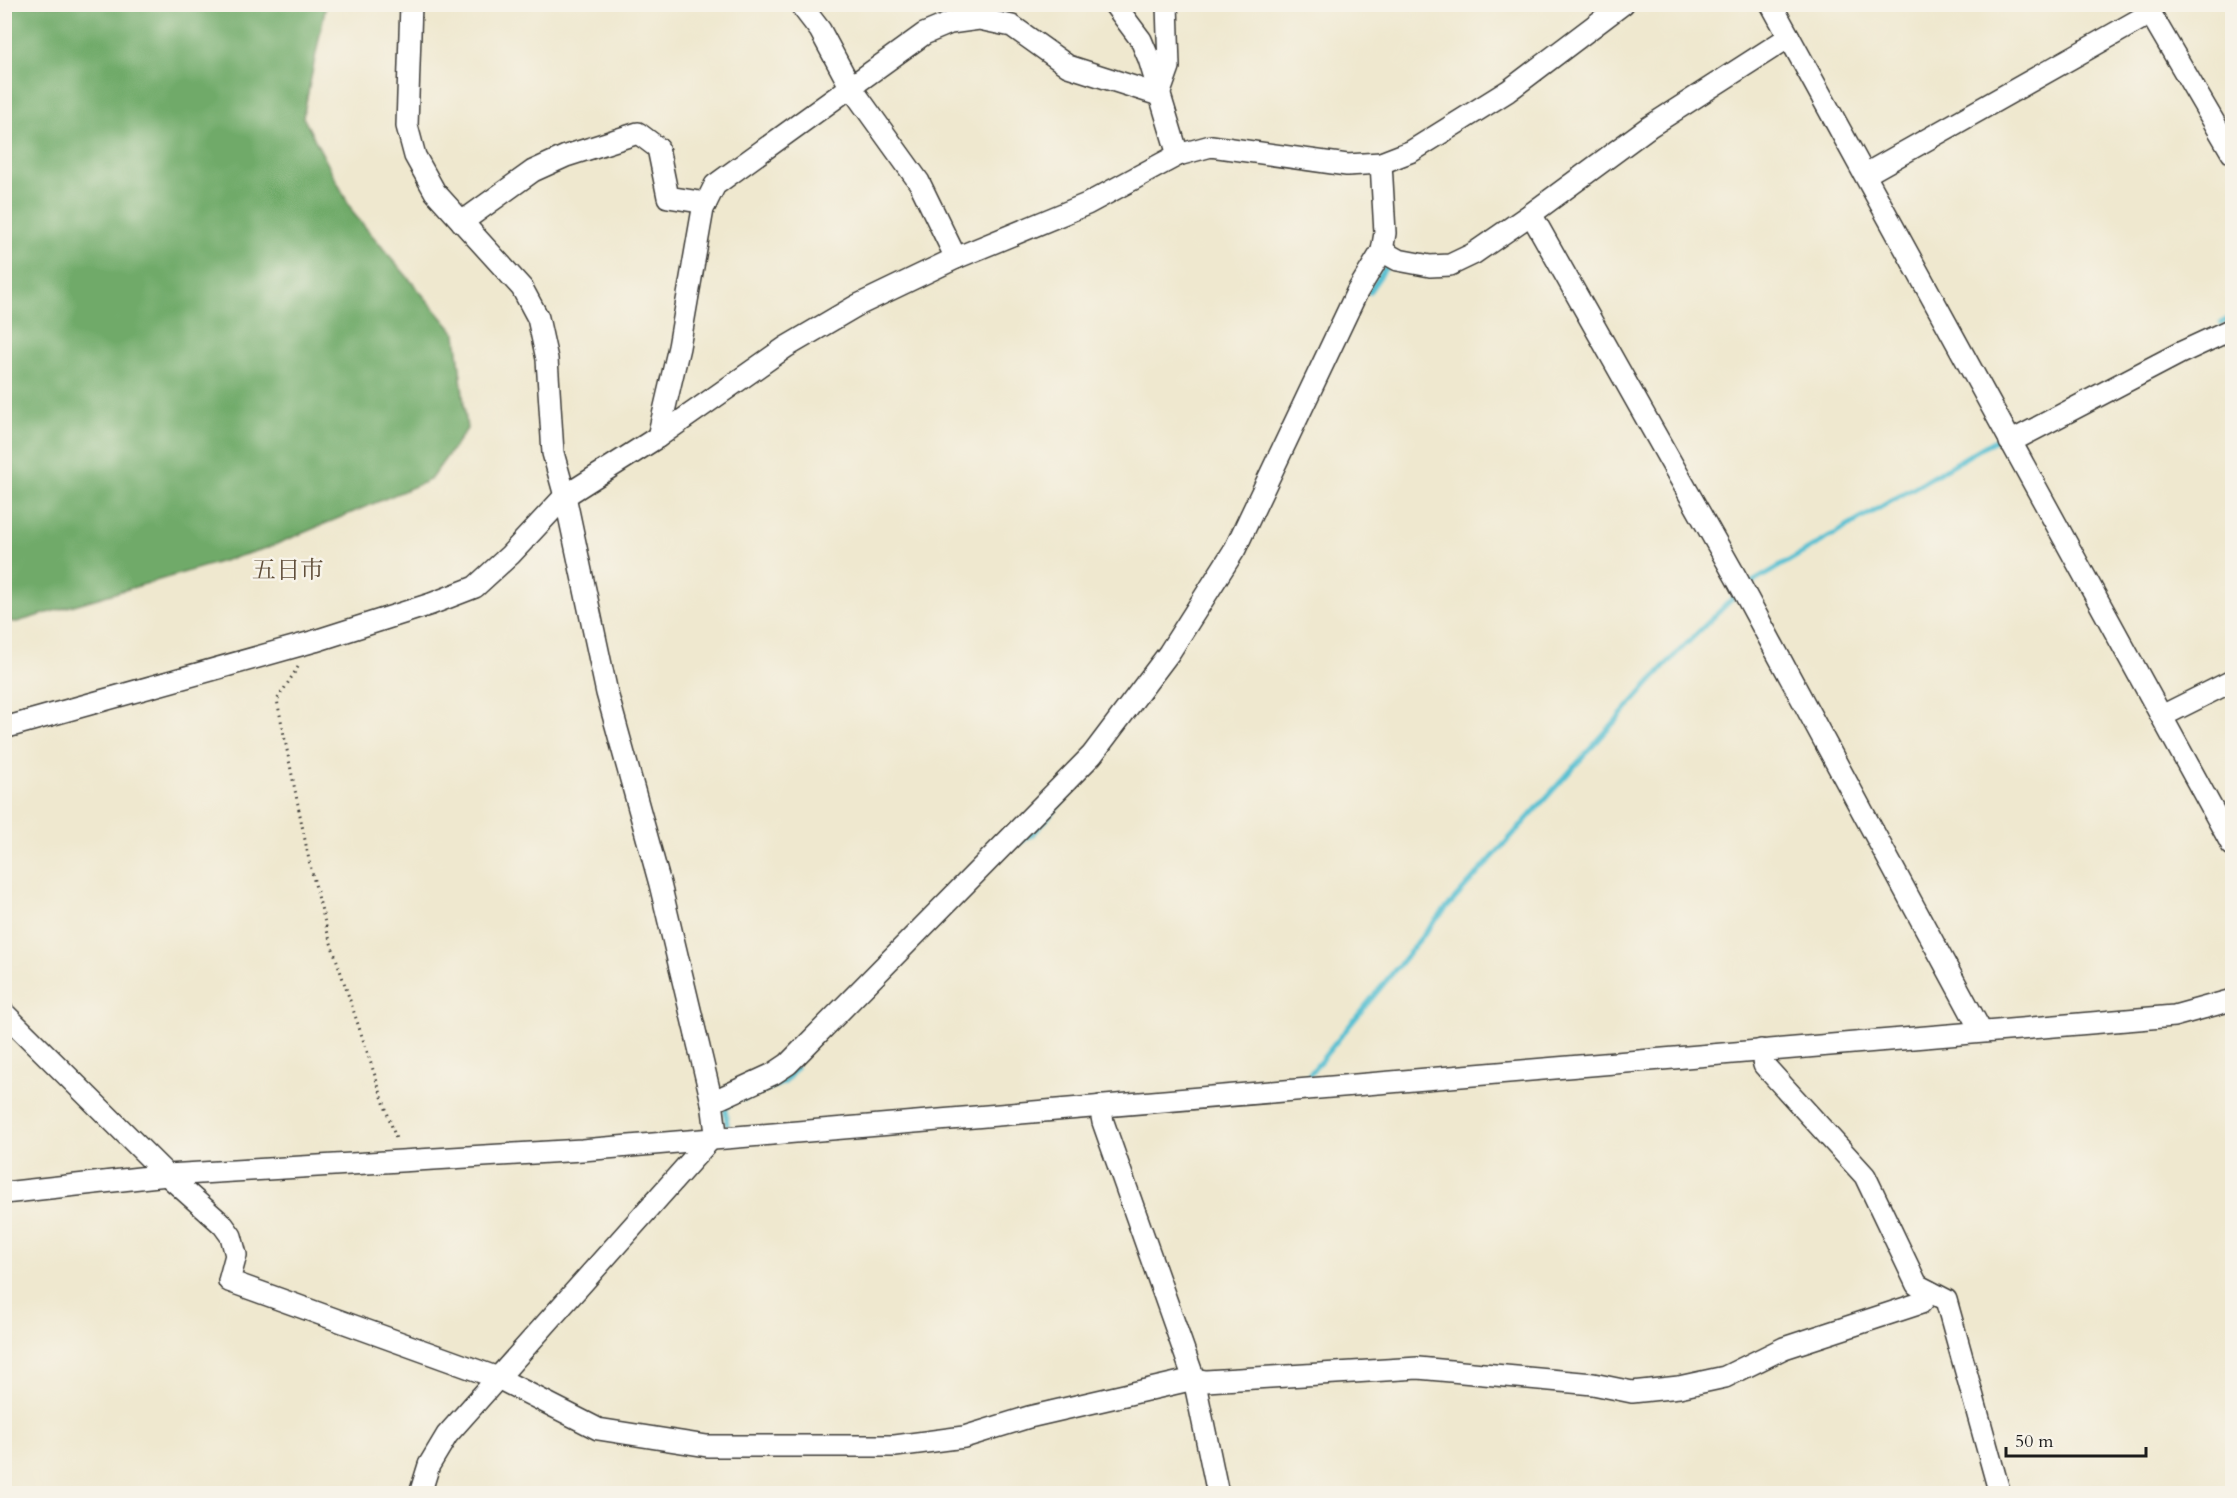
<svg xmlns="http://www.w3.org/2000/svg" width="2237" height="1498" font-family="Cardo,'Noto Serif JP',serif">
<style>
.forest{fill:#70aa69;stroke:#466342;stroke-width:1.5}
.lines{fill:none;stroke-linecap:round;stroke-linejoin:round}
.stream{stroke:#56c0d2;stroke-width:5}
.minor-casing{stroke:#3c3b37;stroke-width:24}
.path{stroke:#3c3b37;stroke-width:3;stroke-dasharray:1.5 4.5;stroke-linecap:butt}
.minor{stroke:#fff;stroke-width:21}
.labels{text-anchor:middle;stroke-width:5;stroke-linejoin:round;paint-order:stroke}
.quarter-label{font-size:24px;fill:#604e3a;stroke:#f7f3e8}
</style>
<rect width="100%" height="100%" fill="#f7f3e8"/>
<filter id="ink" filterUnits="userSpaceOnUse"><feTurbulence type="fractalNoise" baseFrequency=".0167" numOctaves="2"/><feDisplacementMap in="SourceGraphic" scale="12" xChannelSelector="R" yChannelSelector="G"/><feConvolveMatrix kernelMatrix="1 2 1 2 8 2 1 2 1" color-interpolation-filters="sRGB"/></filter>
<filter id="wash" filterUnits="userSpaceOnUse"><feTurbulence type="fractalNoise" baseFrequency=".008" numOctaves="4" result="noise"/><feDisplacementMap in="SourceGraphic" scale="24" xChannelSelector="R" yChannelSelector="G"/><feGaussianBlur stdDeviation="1.35" result="paint"/><feColorMatrix in="noise" values="0 0 0 0 0 0 0 0 0 0 0 0 0 0 0 0 0 1.4 0 .05"/><feComposite in="paint" operator="in"/></filter>
<g filter="url(#wash)">
<rect width="100%" height="100%" fill="#efe8cf"/>
<path class="forest" d="M18 5H326L303 117 354 214 456 334 467 429 430 480 267 548 17 622 5 621 4 18Z"/>
<g class="lines">
<g class="stream">
<path d="M1369 292 1387 266"/>
<path d="M2221 323 2232 317"/>
<path d="M1746 586 2002 436"/>
<path d="M1018 844 1033 834 1072 790"/>
<path d="M1306 1079 1434 922 1674 656 1739 592"/>
<path d="M743 1099 785 1082 796 1068"/>
<path d="M727 1124 725 1107 729 1105"/>
</g>
</g>
</g>
<g filter="url(#ink)">
<g class="lines">
<g class="minor-casing">
<g id="minor">
<path d="M411 4 407 126 415 156 435 192 522 288 538 318 547 359 553 453 565 496 607 693 660 884 712 1102 716 1133 447 1435 429 1465 420 1494"/>
<path d="M800 4 820 30 850 86 919 182 956 258"/>
<path d="M1114 4 1141 40 1149 59 1178 155"/>
<path d="M1771 4 2232 845"/>
<path d="M2145 4 2232 153"/>
<path d="M1159 95 1169 67 1167 4"/>
<path d="M1866 174 2151 13"/>
<path d="M1531 214 1738 581 1981 1031"/>
<path d="M462 222 533 171 566 156 638 133 658 148 668 197 706 203"/>
<path d="M1382 251 1398 260 1430 266 1450 265 1473 254 1531 214 1649 127 1789 37"/>
<path d="M658 437 679 347 703 209 715 185 924 34 950 23 979 19 1012 26 1068 66 1159 95"/>
<path d="M2010 442 2180 353 2232 329"/>
<path d="M2162 716 2232 681"/>
<path d="M4 728 315 641 431 604 475 587 510 555 565 496 658 437 786 347 856 306 956 258 1087 204 1178 155 1211 146 1347 165 1381 163 1412 151 1508 91 1623 4"/>
<path d="M4 1013 167 1175 223 1225 231 1236 236 1255 229 1281 498 1378 598 1429 707 1446H895L964 1437 1029 1417 1194 1379 1206 1381 1418 1368 1593 1384 1632 1392 1679 1387 1725 1377 1784 1348 1921 1303 1930 1292"/>
<path d="M1761 1050 1764 1065 1865 1176 1917 1285 1946 1300 2000 1494"/>
<path d="M712 1102 773 1074 788 1064 1092 755 1169 653 1235 549 1357 292 1382 251 1385 233 1381 163"/>
<path d="M1100 1106 1103 1122 1194 1379 1218 1494"/>
<path d="M4 1193 167 1175 582 1150 2174 1016 2232 1000"/>
</g>
</g>
<path class="path" d="M298 667 277 700 310 865 328 934 397 1142"/>
<use href="#minor" class="minor"/>
</g>
</g>
<g class="labels">
<g class="quarter-label">
<text x="288" y="578">五日市</text>
</g>
</g>
<rect width="2237" height="1498" fill="none" stroke="#f7f3e8" stroke-width="24"/>
<path d="M2006 1447v9h140v-9" fill="none" stroke="#1c1c1c" stroke-width="3"/>
<text x="2015" y="1447" font-size="18" fill="#1c1c1c" stroke="#f7f3e8" stroke-width="4.5" paint-order="stroke">50 m</text>
</svg>
